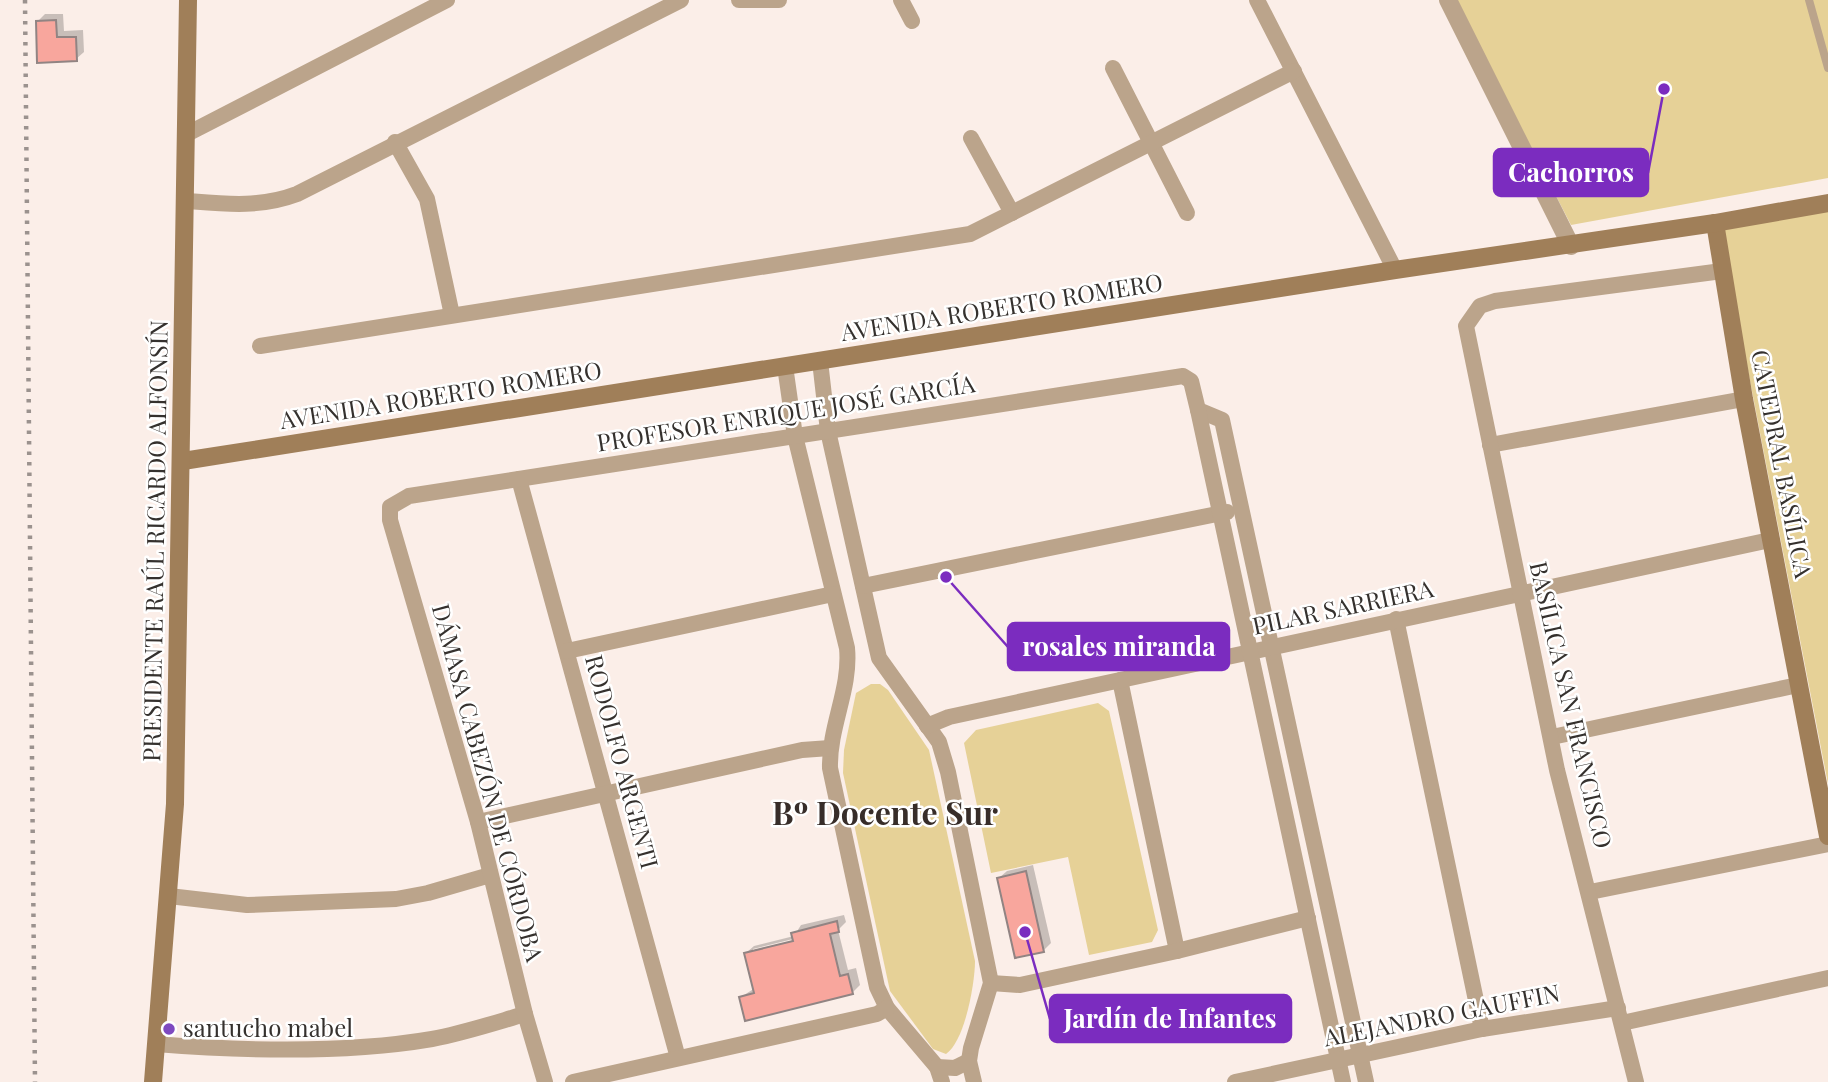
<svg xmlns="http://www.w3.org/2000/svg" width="1828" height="1082" font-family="'Playfair Display',serif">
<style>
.green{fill:#e6d197}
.shadow{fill:#0003;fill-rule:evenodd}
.building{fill:#f8a69d;stroke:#918483;stroke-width:2}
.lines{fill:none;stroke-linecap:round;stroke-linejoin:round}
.service{stroke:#bba48b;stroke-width:8}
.minor{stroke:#bba48b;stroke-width:16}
.tertiary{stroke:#bba48b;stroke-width:18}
.secondary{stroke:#a07f59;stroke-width:18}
.rail{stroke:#9b928e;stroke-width:4.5;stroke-dasharray:3.5 7;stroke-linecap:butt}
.poi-dot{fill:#7e49c0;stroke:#fff;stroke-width:2.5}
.labels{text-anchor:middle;stroke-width:5;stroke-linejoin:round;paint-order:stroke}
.street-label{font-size:24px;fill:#35312e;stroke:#fff}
.poi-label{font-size:24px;fill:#35312e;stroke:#fff;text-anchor:start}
.district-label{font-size:32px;font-weight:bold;fill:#372d29;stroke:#fff}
.leader{fill:none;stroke:#7b2cbf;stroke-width:2.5}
.callout-dot{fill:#7b2cbf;stroke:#fff;stroke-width:2.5}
.callout{fill:#7b2cbf;stroke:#7b2cbf;stroke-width:2.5}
.callout-label{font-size:26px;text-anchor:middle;font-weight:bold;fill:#fff}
</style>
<rect width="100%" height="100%" fill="#fbeee8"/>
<g class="green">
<path d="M1455 0H1828V178L1571 225Z"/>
<path d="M1828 209V784L1720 226Z"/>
<path d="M871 684H880L888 690 929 750 975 961C975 983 965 1041 946 1054L933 1049 890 991 843 773 844 750 856 693Z"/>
<path d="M1098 703 1109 711 1158 930 1152 942 1089 955 1068 857 991 873 964 743 976 730Z"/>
</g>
<g class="shadow">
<path d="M45 14H63L64 31 83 30 84 52 76 59 37 22Z"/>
<path d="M1033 865 1051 943 1043 951 999 878 1007 871Z"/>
<path d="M844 915 846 922 838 930 848 970 856 968 860 985 852 993 741 997 755 988 746 953 754 946 794 936 801 925ZM801 937 802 941 753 953V949Z"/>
</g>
<g class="building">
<path d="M56 20 57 37H76L77 61 37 63 36 21Z"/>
<path d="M1026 871 1044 952 1015 958 997 878Z"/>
<path d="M837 921 839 932 830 934 840 976 848 974 853 994 745 1021 739 997 754 993 744 953 793 941 791 933Z"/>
</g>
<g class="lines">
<path class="service" d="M1809 0 1828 68"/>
<g class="minor">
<path d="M739 0H779"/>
<path d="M901 0 912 21"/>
<path d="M1257 0 1395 270"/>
<path d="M1113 68 1187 213"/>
<path d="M187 134 447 0"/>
<path d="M971 138 1012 213"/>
<path d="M395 142 427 199 452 315"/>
<path d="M187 201C225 204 260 208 297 194L681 0"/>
<path d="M260 346 970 234 1294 71"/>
<path d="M820 361 828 431 879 658 939 742 948 772 991 983 971 1048 969 1061 974 1082"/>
<path d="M785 366 795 436 847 648C851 689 829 726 830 768L877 987 887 1008 937 1067 942 1082"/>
<path d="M1198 410 1222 420 1366 1082"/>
<path d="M1490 445 1744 399"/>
<path d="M519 479 678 1058"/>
<path d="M863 586 1227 512"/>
<path d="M1396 619 1482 1029"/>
<path d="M567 651 833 594"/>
<path d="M1120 680 1177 951"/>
<path d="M927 726 949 717 1770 540"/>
<path d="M1552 737 1798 685"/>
<path d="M478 822 802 750 830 748"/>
<path d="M1590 892 1828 844"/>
<path d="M169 896 247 905 396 899 428 893 490 875"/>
<path d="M991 983 1020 985 1177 951 1308 918"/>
<path d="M1622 1023 1828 978"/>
<path d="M156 1044C245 1051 344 1054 432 1039 464 1033 494 1023 525 1014"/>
<path d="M937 1067 955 1068 969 1061"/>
<path d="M545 1082 525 1014 478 822 390 520V507L409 496 1183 376 1191 381 1198 410 1343 1082"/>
<path d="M573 1082 877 1014 887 1008"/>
<path d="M1235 1082 1482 1029 1618 1008"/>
<path d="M1636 1082 1557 770 1466 326 1480 306 1495 301 1722 271"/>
</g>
<path class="tertiary" d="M1448 0 1571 246"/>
<g class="secondary">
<path d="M1715 223 1744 399 1828 836"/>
<path d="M183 461 1395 270 1715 223 1828 203"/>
<path d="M153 1082 175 804 188 0"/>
</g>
<path class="rail" d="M25 0 35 1082"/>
</g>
<circle class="poi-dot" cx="169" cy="1029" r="7"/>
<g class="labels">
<g class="street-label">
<text transform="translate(1002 308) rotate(-9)" y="8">AVENIDA ROBERTO ROMERO</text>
<text transform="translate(441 396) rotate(-9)" y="8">AVENIDA ROBERTO ROMERO</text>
<text transform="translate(786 414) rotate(-9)" y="8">PROFESOR ENRIQUE JOSÉ GARCÍA</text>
<text transform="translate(1781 464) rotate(79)" y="8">CATEDRAL BASÍLICA</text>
<text transform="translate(156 541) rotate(-89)" y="8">PRESIDENTE RAÚL RICARDO ALFONSÍN</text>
<text transform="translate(1343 608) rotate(-12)" y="8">PILAR SARRIERA</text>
<text transform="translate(1570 705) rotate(77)" y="8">BASÍLICA SAN FRANCISCO</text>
<text transform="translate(621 762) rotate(75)" y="8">RODOLFO ARGENTI</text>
<text transform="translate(487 783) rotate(75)" y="8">DÁMASA CABEZÓN DE CÓRDOBA</text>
<text transform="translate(1442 1016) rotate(-11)" y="8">ALEJANDRO GAUFFIN</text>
</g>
<g class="poi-label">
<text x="183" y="1037">santucho mabel</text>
</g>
<g class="district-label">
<text x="885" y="825">Bº Docente Sur</text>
</g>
</g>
<path class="leader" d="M1664 89L1648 173M946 577L1008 647M1025 932L1050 1019"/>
<g class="callout-dot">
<circle cx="1664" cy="89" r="7"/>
<circle cx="946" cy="577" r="7"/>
<circle cx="1025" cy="932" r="7"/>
</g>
<g class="callout">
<rect x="1494" y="149" width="154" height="47" rx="7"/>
<rect x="1008" y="623" width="221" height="47" rx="7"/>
<rect x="1050" y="995" width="241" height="47" rx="7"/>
</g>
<g class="callout-label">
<text x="1571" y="182">Cachorros</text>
<text x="1119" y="656">rosales miranda</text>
<text x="1170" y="1028">Jardín de Infantes</text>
</g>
</svg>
